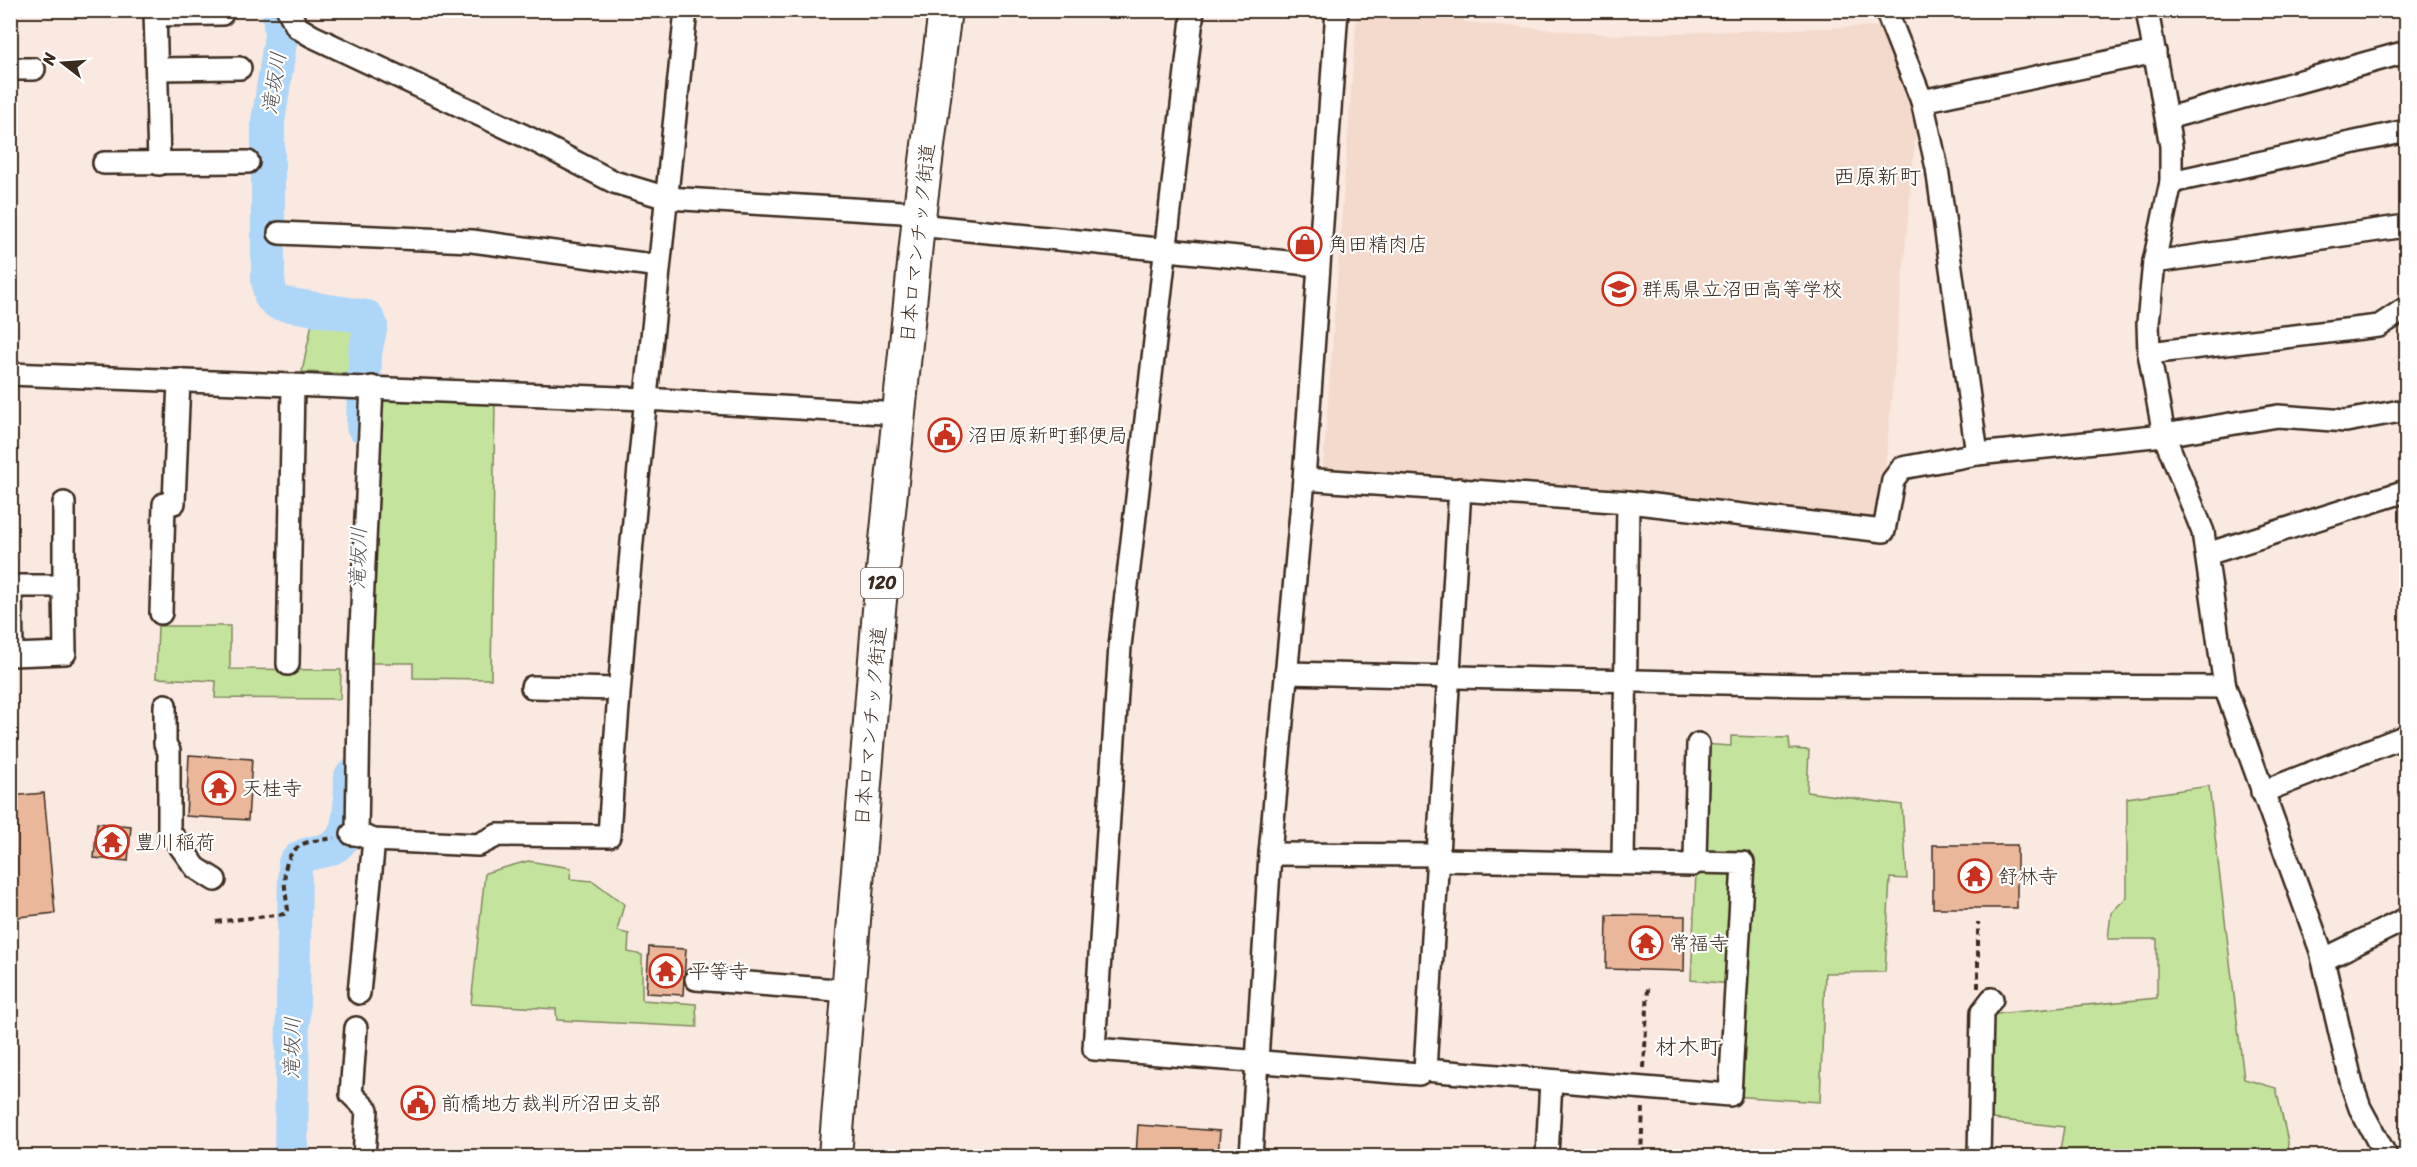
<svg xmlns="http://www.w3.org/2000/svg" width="2417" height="1167" font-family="Sriracha,'Klee One',sans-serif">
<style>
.built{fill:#f4dacc}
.green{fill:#c4e49d;stroke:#80875e;stroke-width:1.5}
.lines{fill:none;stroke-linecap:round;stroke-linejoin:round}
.river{stroke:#aed6f9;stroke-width:34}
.building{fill:#eab79b;stroke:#3b2a1e;stroke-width:1.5}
.minor-casing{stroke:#3b2a1e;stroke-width:26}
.highway-casing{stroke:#3b2a1e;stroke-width:36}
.path{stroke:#3b2a1e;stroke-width:4;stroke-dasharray:6 4.5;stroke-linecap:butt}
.minor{stroke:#fff;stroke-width:21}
.highway{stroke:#fff;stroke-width:32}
.labels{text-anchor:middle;stroke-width:4.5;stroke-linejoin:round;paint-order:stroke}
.shield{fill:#fff;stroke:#766a62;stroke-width:1.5}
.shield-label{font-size:18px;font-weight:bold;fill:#3b2a1e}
.street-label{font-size:20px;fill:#3b2a1e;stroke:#fff}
.poi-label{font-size:20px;fill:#3b2a1e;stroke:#fff;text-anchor:start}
.water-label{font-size:21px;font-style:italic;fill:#585555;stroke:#fff}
.quarter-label{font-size:22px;fill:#3b2a1e;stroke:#fff}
</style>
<rect width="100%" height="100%" fill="#f9e9e1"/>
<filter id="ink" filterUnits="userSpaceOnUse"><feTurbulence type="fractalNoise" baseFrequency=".0167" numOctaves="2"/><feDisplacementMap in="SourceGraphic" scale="12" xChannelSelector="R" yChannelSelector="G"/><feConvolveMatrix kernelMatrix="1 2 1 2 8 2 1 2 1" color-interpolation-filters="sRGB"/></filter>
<g filter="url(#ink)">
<path class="built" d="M1357 11H1464V22L1616 35 1888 26 1918 109 1881 514 1873 518 1323 469Z"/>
<g class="green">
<path d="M313 318 362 325 357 374 302 372Z"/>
<path d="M379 393 495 399 491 679 413 678V663H367Z"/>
<path d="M158 626H230V669L341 670 340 699 215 698 216 681 156 678Z"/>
<path d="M1731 736 1789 738 1790 749 1809 750 1807 792 1902 805 1907 879 1890 878 1885 972 1825 973 1820 1102 1732 1096 1739 985 1691 980 1702 744 1731 746Z"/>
<path d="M2209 786 2244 1079 2276 1088 2288 1142 2287 1156H2059L2064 1127 1984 1118 1986 1015 2157 998V939H2108L2111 913 2127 897V798Z"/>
<path d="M528 861 571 868 570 879 593 881 624 904 617 931 629 934 628 952 642 955V1000L696 1004 697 1027 557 1020 556 1009 471 1004 485 873Z"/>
</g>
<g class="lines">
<g class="river">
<path d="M279 10 281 36 268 122V280L271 297 278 303 367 317 371 325 365 353 363 426"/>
<path d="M291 1156 295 863C305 851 315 854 329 849 354 841 350 797 351 776"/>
</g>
</g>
<g class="building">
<path d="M189 755 252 759 248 820 186 816Z"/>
<path d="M44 793 55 913 10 918V796Z"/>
<path d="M97 823 131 826 128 861 94 858Z"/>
<rect x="1933" y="845" width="84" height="63"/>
<path d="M1607 915 1685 916 1684 971 1606 969Z"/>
<path d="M649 947 686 949 683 995 646 993Z"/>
<path d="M1138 1125 1220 1131 1218 1156H1136Z"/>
</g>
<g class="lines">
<g class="minor-casing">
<g id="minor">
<path d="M155 10 159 164"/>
<path d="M288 10 297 27 312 36 533 140 614 182 667 198 919 213"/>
<path d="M1193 10 1120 646 1094 1049 1419 1074 1425 1070 1730 1095 1743 863 1694 862"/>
<path d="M1886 10 1922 101 1937 168 1977 454"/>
<path d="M2147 10 2171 146V182L2154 262 2148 323 2149 353 2164 435 2203 532 2225 687 2321 951 2352 1085 2360 1108 2386 1156"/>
<path d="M155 15 222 14"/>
<path d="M10 69H34"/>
<path d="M157 69 240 68"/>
<path d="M1922 101 2155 52"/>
<path d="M2168 118 2406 52"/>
<path d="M104 163 248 162"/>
<path d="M2171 182 2406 131"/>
<path d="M918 225 1318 265"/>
<path d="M279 233 472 241 659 266"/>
<path d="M2154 262 2406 226"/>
<path d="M2149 353 2379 326 2406 308"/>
<path d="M10 374 645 399 900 414"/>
<path d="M1304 479 1628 502 1884 531 1893 480 1902 468 1977 454 2164 435 2278 416 2346 421 2406 410"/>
<path d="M2207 554 2406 491"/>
<path d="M10 586H64V503"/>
<path d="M11 586 12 655 65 653 64 586"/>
<path d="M161 613 164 504 174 503 179 380"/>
<path d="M288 664 293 385"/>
<path d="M1286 673 1806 685 2225 687"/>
<path d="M532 687 618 689"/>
<path d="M165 705V744L169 751V831L196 868 215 880"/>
<path d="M2262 792 2406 736"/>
<path d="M352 834H357L360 651 372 387"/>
<path d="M357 834 374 840 478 845 498 835 609 836C626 560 658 286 686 10"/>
<path d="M1270 854 1439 855"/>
<path d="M1438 860 1692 865 1695 858 1698 744"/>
<path d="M1623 863 1628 502"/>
<path d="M2323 960 2406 919"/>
<path d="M696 979 849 991"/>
<path d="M359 993 374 840"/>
<path d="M356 1028 351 1094 367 1110 364 1156"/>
<path d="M1425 1070 1460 489"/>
<path d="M1251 1156 1270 854 1304 479 1337 10"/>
<path d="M1547 1156 1551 1081"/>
<path d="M1979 1156 1982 1012 1992 999"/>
</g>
</g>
<g class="highway-casing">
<path id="highway" d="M835 1156 879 610 918 225 945 10"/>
</g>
<g class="path">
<path d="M216 922 284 914 288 910C285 888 278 859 301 845 309 840 325 840 334 838"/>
<path d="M1978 988V922"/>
<path d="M1644 1068 1648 988"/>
<path d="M1641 1156 1643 1106"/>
</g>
<use href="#minor" class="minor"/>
<use href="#highway" class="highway"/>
</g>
</g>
<defs>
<g id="shop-ring" transform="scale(1.725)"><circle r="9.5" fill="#fff" stroke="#c8321e" stroke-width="1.5"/><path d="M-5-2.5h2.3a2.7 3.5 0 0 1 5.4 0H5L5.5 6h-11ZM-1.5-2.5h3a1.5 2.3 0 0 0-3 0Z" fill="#c8321e"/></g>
<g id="school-ring" transform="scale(1.725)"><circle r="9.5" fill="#fff" stroke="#c8321e" stroke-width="1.5"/><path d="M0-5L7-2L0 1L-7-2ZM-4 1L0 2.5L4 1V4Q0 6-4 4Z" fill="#c8321e"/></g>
<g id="civic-ring" transform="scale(1.725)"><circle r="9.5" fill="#fff" stroke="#c8321e" stroke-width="1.5"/><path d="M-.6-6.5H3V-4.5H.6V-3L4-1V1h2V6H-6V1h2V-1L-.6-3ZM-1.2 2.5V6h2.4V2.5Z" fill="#c8321e"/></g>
<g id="temple-ring" transform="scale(1.725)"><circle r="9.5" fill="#fff" stroke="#c8321e" stroke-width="1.5"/><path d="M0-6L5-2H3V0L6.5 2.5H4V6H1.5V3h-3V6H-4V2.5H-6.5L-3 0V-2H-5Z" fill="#c8321e"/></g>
</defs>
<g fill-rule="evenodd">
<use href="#shop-ring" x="1305" y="244"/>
<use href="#school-ring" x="1619" y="289"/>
<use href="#civic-ring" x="945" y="435"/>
<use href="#temple-ring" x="219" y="788"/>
<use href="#temple-ring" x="112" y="842"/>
<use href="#temple-ring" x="1975" y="876"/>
<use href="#temple-ring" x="1646" y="943"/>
<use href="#temple-ring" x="666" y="971"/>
<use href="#civic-ring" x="418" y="1103"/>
</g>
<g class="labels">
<rect class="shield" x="861" y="568" width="42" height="30" rx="4.5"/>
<g class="shield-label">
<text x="882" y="589">120</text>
</g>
<g class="street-label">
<text transform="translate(917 243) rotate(-84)" y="7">日本ロマンチック街道</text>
<text transform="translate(870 726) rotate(-85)" y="7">日本ロマンチック街道</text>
</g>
<g class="poi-label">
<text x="1328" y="251">角田精肉店</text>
<text x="1642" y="296">群馬県立沼田高等学校</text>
<text x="968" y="442">沼田原新町郵便局</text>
<text x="242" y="795">天桂寺</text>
<text x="135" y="849">豊川稲荷</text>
<text x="1998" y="883">舒林寺</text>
<text x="1669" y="950">常福寺</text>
<text x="689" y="978">平等寺</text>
<text x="441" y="1110">前橋地方裁判所沼田支部</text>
</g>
<g class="water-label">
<text transform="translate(274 83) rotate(-81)" y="7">滝坂川</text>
<text transform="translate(358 558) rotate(-88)" y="7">滝坂川</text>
<text transform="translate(292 1048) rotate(-89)" y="7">滝坂川</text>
</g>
<g class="quarter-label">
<text x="1877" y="184">西原新町</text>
<text x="1688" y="1054">材木町</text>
</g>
</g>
<rect width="2417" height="1167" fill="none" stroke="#fff" stroke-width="36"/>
<rect x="18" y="18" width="2381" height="1131" fill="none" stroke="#3b2a1e" stroke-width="2" filter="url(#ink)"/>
<g transform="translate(63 63) rotate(287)" stroke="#ffffff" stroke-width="4.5" paint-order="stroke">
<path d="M0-4.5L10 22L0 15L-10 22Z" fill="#3b2a1e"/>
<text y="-9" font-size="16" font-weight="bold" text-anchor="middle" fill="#3b2a1e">N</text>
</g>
</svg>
